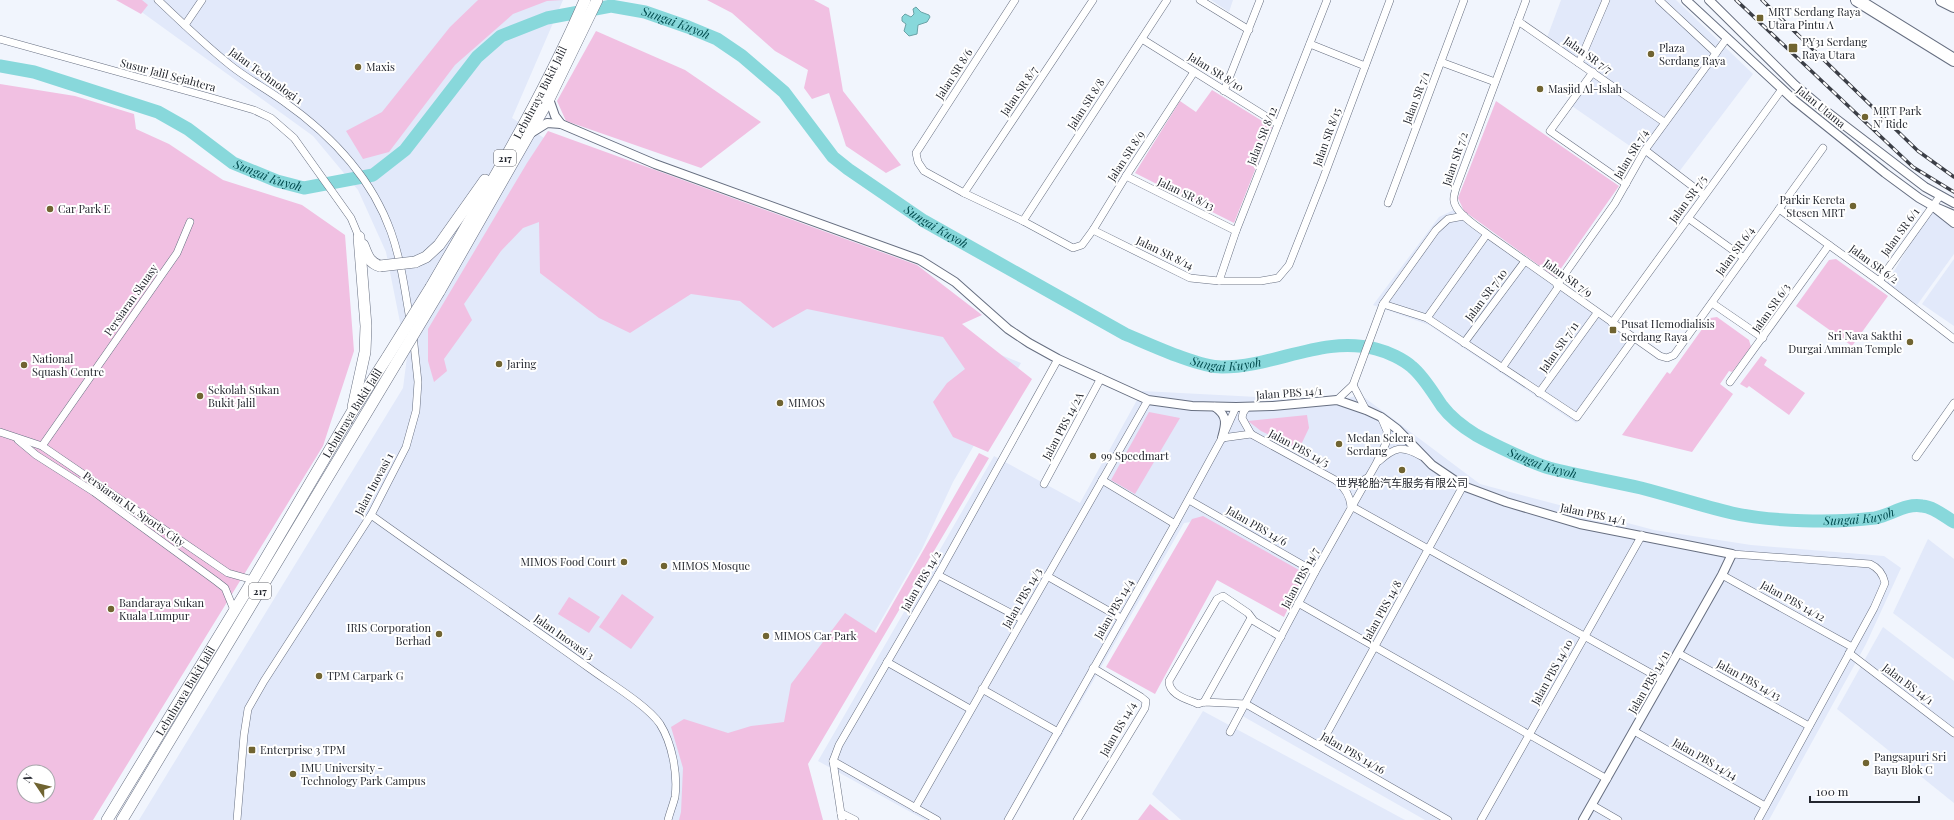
<svg xmlns="http://www.w3.org/2000/svg" width="1954" height="820" font-family="'Playfair Display','Noto Sans SC',serif">
<style>
.built{fill:#e2e9fa}
.green{fill:#f1c0e2;fill-rule:evenodd}
.water{fill:#88d8db;stroke:#6aa3a7}
.lines{fill:none;stroke-linecap:round;stroke-linejoin:round}
.river{stroke:#88d8db;stroke-width:13}
.minor-casing{stroke:#676f81;stroke-width:8}
.tertiary-casing{stroke:#676f81;stroke-width:10}
.trunk-casing{stroke:#676f81;stroke-width:12}
.motorway-casing{stroke:#676f81;stroke-width:14}
.minor{stroke:#fff;stroke-width:7}
.tertiary{stroke:#fff;stroke-width:8}
.trunk{stroke:#fff;stroke-width:11}
.motorway{stroke:#fff;stroke-width:12}
.rail-casing{stroke:#3c3f47;stroke-width:3.5}
.rail{stroke:#fff;stroke-width:2;stroke-dasharray:6;stroke-linecap:butt}
.trunk-bridge-casing{stroke:#676f81;stroke-width:12;stroke-linecap:butt}
.trunk-bridge{stroke:#fff;stroke-width:11}
.poi-dot{fill:#706431;stroke:#fff;stroke-width:1.5}
.labels{text-anchor:middle;stroke-width:4;stroke-linejoin:round;paint-order:stroke}
.shield{fill:#fff;stroke:#65676d;stroke-width:1}
.shield-label{font-size:10px;font-weight:bold;fill:#23262e}
.poi-label{font-size:11px;fill:#23262e;stroke:#fff;text-anchor:start}
.street-label{font-size:11px;fill:#23262e;stroke:#fff}
.water-label{font-size:12px;font-style:italic;fill:#004b4e;stroke:#fff}
</style>
<rect width="100%" height="100%" fill="#f1f5fd"/>
<g class="built">
<path d="M125 0H563L512 118 562 149 882 308 1021 363 953 482 922 549 802 758 810 820H139L403 388 407 357 386 252 358 190 313 136Z"/>
<path d="M1211 0H1233L1229 12Z"/>
<path d="M1561 0H1676L1753 74 1675 177 1569 104 1590 74 1545 43Z"/>
<path d="M1456 209 1637 337 1576 423 1429 325 1373 305 1439 217Z"/>
<path d="M1931 209 1954 227V254L1917 305 1887 283Z"/>
<path d="M1954 259V326L1922 304Z"/>
<path d="M1142 391 1334 401 1361 395 1480 484 1654 530 1751 545 1884 556 1901 568 1866 644 1769 820H1425L1239 714 1308 575 1204 520 1184 523 1013 820H925L818 761 994 456 1080 503Z"/>
<path d="M1928 539 1954 559V659L1893 613Z"/>
<path d="M1883 627 1954 681V803L1837 709Z"/>
<path d="M1203 711 1405 820H1181L1152 794Z"/>
</g>
<g class="green">
<path d="M116 0H142L148 5 141 14Z"/>
<path d="M478 0H563L547 1 513 14 455 65 389 152 363 159 346 131 382 112 450 27Z"/>
<path d="M707 0H814L829 8 843 91 901 165 886 173 846 146 829 93 812 99 804 88 808 70 775 51 732 13Z"/>
<path d="M596 31 685 70 761 122 701 168 566 121 557 101Z"/>
<path d="M0 84 75 96 134 114 136 129 169 144 223 180 302 205 345 235 354 351 323 446 93 820H0ZM24 772H48V796H24Z"/>
<path d="M1212 90 1272 127 1234 223 1135 173 1180 101 1196 112Z"/>
<path d="M1496 101 1619 186 1555 277 1464 211 1458 198Z"/>
<path d="M548 131 917 265 982 315 962 324 1032 379 988 452 953 437 933 402 947 383 965 369 943 337 807 309 773 328 740 301 691 294 630 333 599 318 540 273 539 222 523 228 501 251 464 304 472 320 444 359 447 371 434 382 428 361V329L527 163Z"/>
<path d="M1836 259 1888 296 1852 346 1796 306 1829 260Z"/>
<path d="M1717 317 1749 340 1751 347 1732 372 1729 371 1720 384 1733 394 1692 452 1622 435 1667 372 1670 374 1710 318Z"/>
<path d="M1761 356 1767 360 1764 365 1805 393 1789 415 1749 386 1747 388 1740 384Z"/>
<path d="M1149 412 1180 418 1135 494 1111 480Z"/>
<path d="M1307 415 1309 428 1299 449 1261 431 1248 421Z"/>
<path d="M979 453 989 458 808 764 823 820H679L681 812 683 768 671 727 684 719 728 733 751 726 784 722 791 684 845 613 876 633Z"/>
<path d="M1203 516 1299 570 1301 581 1284 617 1217 580 1155 694 1106 667 1192 519Z"/>
<path d="M622 594 654 617 631 649 599 627Z"/>
<path d="M569 597 600 617 589 633 558 614Z"/>
<path d="M1150 804 1169 820H1138Z"/>
</g>
<path class="water" d="M916 7 921 12 929 15 930 17 927 22 918 25 917 34 909 36 904 31 906 24 902 21V17L905 14 911 17 914 14 913 9Z"/>
<g class="lines">
<path class="river" id="s1" d="M0 66 34 72 158 112 188 129 233 163 277 181 304 188 373 175 405 150 477 57 501 36 547 18 611 6 645 12 688 27 717 39 742 56 784 92 833 157 848 169 924 221 1125 334C1149 344 1198 367 1222 367 1275 367 1323 335 1376 349 1388 352 1403 359 1412 367 1424 377 1433 393 1442 406 1451 418 1463 427 1476 435 1494 445 1530 462 1549 468 1580 476 1611 481 1641 488 1672 496 1702 506 1732 513 1771 522 1836 523 1875 518 1891 515 1906 503 1922 506 1934 507 1944 516 1954 522"/>
<g class="minor-casing">
<g id="minor">
<path d="M158 0C181 22 205 45 230 65 246 78 265 88 283 101 330 134 371 176 391 232 401 260 405 291 410 320"/>
<path d="M1015 0 916 153 918 162 924 171 964 193 1023 221 1073 248 1082 245 1093 230 1126 176 1194 72"/>
<path d="M1200 0 1249 30"/>
<path d="M1526 0 1456 188C1455 192 1453 197 1454 201 1455 213 1478 227 1487 234L1660 356 1667 358 1674 355 1823 148"/>
<path d="M1659 0 1716 53"/>
<path d="M1518 21 1664 122"/>
<path d="M185 25 202 0"/>
<path d="M0 39 209 97 254 110 271 118 294 138 351 218 359 237"/>
<path d="M1142 39 1278 124"/>
<path d="M1310 44 1365 66"/>
<path d="M1441 62 1495 82"/>
<path d="M1579 63 1606 0"/>
<path d="M1593 72 1550 131 1626 184"/>
<path d="M1224 91 1260 0"/>
<path d="M1645 150 1704 195"/>
<path d="M1126 176 1236 231"/>
<path d="M964 193 1093 0"/>
<path d="M1388 203 1464 0"/>
<path d="M1779 209 1879 281 1954 339"/>
<path d="M1688 218 1744 258"/>
<path d="M1023 221 1167 0"/>
<path d="M1093 230 1190 278 1219 281H1261L1278 278 1289 265 1323 179 1390 0"/>
<path d="M1219 281 1236 231 1327 0"/>
<path d="M1879 281 1940 196"/>
<path d="M1557 285 1615 203 1645 150 1727 38"/>
<path d="M1712 303 1763 338"/>
<path d="M1383 304 1427 318 1577 417 1634 338"/>
<path d="M1427 318 1487 234"/>
<path d="M1612 323 1782 89"/>
<path d="M1464 343 1525 261"/>
<path d="M1502 368 1559 286"/>
<path d="M1730 382 1829 245"/>
<path d="M1353 385 1366 410"/>
<path d="M1539 393 1597 313"/>
<path d="M1337 400 1353 385 1383 304 1436 230 1448 219 1464 216"/>
<path d="M1247 407 1243 413 1242 418 1251 434 1337 481C1345 488 1350 496 1351 506"/>
<path d="M0 432 42 446 228 573 253 580"/>
<path d="M1222 438 1251 434"/>
<path d="M18 440 36 455 94 492 216 581 225 588 234 610"/>
<path d="M42 446 177 253 190 222"/>
<path d="M1916 457 1954 403"/>
<path d="M1379 461C1395 447 1402 445 1421 456"/>
<path d="M1102 480 1175 524"/>
<path d="M1337 481C1349 484 1357 485 1367 478"/>
<path d="M1044 484 1101 378"/>
<path d="M1189 500 1315 572"/>
<path d="M1351 506 1663 680"/>
<path d="M371 515C443 567 517 616 589 668 608 682 647 705 660 724 672 743 678 774 675 797 673 805 670 812 668 820"/>
<path d="M1732 554 1870 564C1879 568 1883 574 1885 583L1874 608 1758 820"/>
<path d="M938 575 1022 619"/>
<path d="M1722 575 1852 647"/>
<path d="M1047 576 1121 618"/>
<path d="M1298 603 1607 779"/>
<path d="M1281 637 1254 621 1248 613 1223 596 1217 599 1169 681C1169 695 1187 699 1198 704L1204 702 1246 704 1448 820"/>
<path d="M1678 653 1809 726"/>
<path d="M1849 653 1954 733"/>
<path d="M887 662 970 709"/>
<path d="M982 689 1058 732"/>
<path d="M1204 702 1251 618"/>
<path d="M1634 731 1765 806"/>
<path d="M1230 732 1315 572 1376 464 1386 443 1387 431 1381 417"/>
<path d="M1320 746 1463 486"/>
<path d="M833 761 937 820"/>
<path d="M1592 805 1618 820"/>
<path d="M915 808 1148 400"/>
<path d="M841 813 855 820"/>
<path d="M237 820 244 735 248 709 264 681 371 515 406 447 416 411 418 382 413 335"/>
<path d="M842 820 833 761 839 745 938 575 1058 359"/>
<path d="M1008 820 1175 524 1222 438 1236 407"/>
<path d="M1077 820 1145 708 1146 701 1141 697 1093 668"/>
<path d="M1481 820 1642 535"/>
</g>
</g>
<g class="tertiary-casing">
<g id="tertiary">
<path d="M1686 0 1794 100 1885 173 1919 198 1933 206 1954 215"/>
<path d="M1709 0 1795 85 1827 112 1925 187 1954 203"/>
<path d="M549 99 555 116 561 124"/>
<path d="M531 133 547 123 561 124 655 164 920 260 955 282 1008 329 1029 343 1058 359 1148 400 1192 406 1236 407 1273 406 1337 400 1366 410 1381 417 1397 429 1432 465 1463 486 1506 502 1580 524 1732 554 1722 575 1583 820"/>
<path d="M1935 208 1954 223"/>
<path d="M1215 407C1228 416 1226 424 1222 438"/>
</g>
</g>
<g class="trunk-casing">
<g id="trunk">
<path d="M363 245C367 255 369 263 380 266"/>
<path d="M415 262 426 257 439 245 485 180"/>
<path id="s2" d="M431 287C485 193 542 100 585 0"/>
<path d="M439 292 549 99 597 0"/>
<path d="M353 407 365 352 366 326 359 237"/>
<path id="s3" d="M107 820 253 580 352 412 388 356"/>
<path d="M122 820 397 362"/>
</g>
</g>
<g class="motorway-casing">
<g id="motorway">
<path d="M1857 0 1954 60"/>
<path d="M1942 0 1954 6"/>
</g>
</g>
<use href="#minor" class="minor"/>
<use href="#tertiary" class="tertiary"/>
<use href="#trunk" class="trunk"/>
<use href="#motorway" class="motorway"/>
<g class="rail-casing">
<g id="rail">
<path d="M1736 0 1913 167 1954 192"/>
<path d="M1762 0 1918 151 1954 177"/>
</g>
</g>
<use href="#rail" class="rail"/>
<g class="trunk-bridge-casing">
<g id="trunk-bridge">
<path d="M380 266 415 262"/>
<path d="M388 356 431 287"/>
<path d="M397 362 439 292"/>
</g>
</g>
<use href="#trunk-bridge" class="trunk-bridge"/>
</g>
<g class="poi-dot">
<rect x="1756" y="14" width="8" height="8" rx="2"/>
<rect x="1788" y="43" width="10" height="10" rx="2"/>
<circle cx="1651" cy="54" r="4"/>
<circle cx="358" cy="67" r="4"/>
<circle cx="1540" cy="89" r="4"/>
<circle cx="1865" cy="117" r="4"/>
<circle cx="1853" cy="206" r="4"/>
<circle cx="50" cy="209" r="4"/>
<rect x="1609" y="326" width="8" height="8" rx="2"/>
<circle cx="1910" cy="342" r="4"/>
<circle cx="499" cy="364" r="4"/>
<circle cx="24" cy="365" r="4"/>
<circle cx="200" cy="396" r="4"/>
<circle cx="780" cy="403" r="4"/>
<circle cx="1339" cy="444" r="4"/>
<circle cx="1093" cy="456" r="4"/>
<circle cx="1402" cy="470" r="4"/>
<circle cx="624" cy="562" r="4"/>
<circle cx="664" cy="566" r="4"/>
<circle cx="111" cy="609" r="4"/>
<circle cx="439" cy="634" r="4"/>
<circle cx="766" cy="636" r="4"/>
<circle cx="319" cy="676" r="4"/>
<rect x="248" y="746" width="8" height="8" rx="2"/>
<circle cx="1866" cy="763" r="4"/>
<circle cx="293" cy="774" r="4"/>
</g>
<g class="labels">
<g class="shield">
<rect x="494" y="150" width="22" height="16" rx="3"/>
<rect x="249" y="583" width="22" height="16" rx="3"/>
</g>
<g class="shield-label">
<text x="505" y="162">217</text>
<text x="260" y="595">217</text>
</g>
<g class="poi-label">
<text x="1768" y="16">MRT Serdang Raya<tspan x="1768" dy="13">Utara Pintu A</tspan></text>
<text x="1802" y="46">PY31 Serdang<tspan x="1802" dy="13">Raya Utara</tspan></text>
<text x="1659" y="52">Plaza<tspan x="1659" dy="13">Serdang Raya</tspan></text>
<text x="366" y="71">Maxis</text>
<text x="1548" y="93">Masjid Al-Islah</text>
<text x="1873" y="115">MRT Park<tspan x="1873" dy="13">N' Ride</tspan></text>
<text x="1845" y="204" text-anchor="end">Parkir Kereta<tspan x="1845" dy="13">Stesen MRT</tspan></text>
<text x="58" y="213">Car Park E</text>
<text x="1621" y="328">Pusat Hemodialisis<tspan x="1621" dy="13">Serdang Raya</tspan></text>
<text x="1902" y="340" text-anchor="end">Sri Nava Sakthi<tspan x="1902" dy="13">Durgai Amman Temple</tspan></text>
<text x="32" y="363">National<tspan x="32" dy="13">Squash Centre</tspan></text>
<text x="507" y="368">Jaring</text>
<text x="208" y="394">Sekolah Sukan<tspan x="208" dy="13">Bukit Jalil</tspan></text>
<text x="788" y="407">MIMOS</text>
<text x="1347" y="442">Medan Selera<tspan x="1347" dy="13">Serdang</tspan></text>
<text x="1101" y="460">99 Speedmart</text>
<text x="1402" y="487" text-anchor="middle">世界轮胎汽车服务有限公司</text>
<text x="616" y="566" text-anchor="end">MIMOS Food Court</text>
<text x="672" y="570">MIMOS Mosque</text>
<text x="119" y="607">Bandaraya Sukan<tspan x="119" dy="13">Kuala Lumpur</tspan></text>
<text x="431" y="632" text-anchor="end">IRIS Corporation<tspan x="431" dy="13">Berhad</tspan></text>
<text x="774" y="640">MIMOS Car Park</text>
<text x="327" y="680">TPM Carpark G</text>
<text x="260" y="754">Enterprise 3 TPM</text>
<text x="1874" y="761">Pangsapuri Sri<tspan x="1874" dy="13">Bayu Blok C</tspan></text>
<text x="301" y="772">IMU University -<tspan x="301" dy="13">Technology Park Campus</tspan></text>
</g>
<g class="street-label">
<text transform="translate(1588 55) rotate(35)" y="4">Jalan SR 7/7</text>
<text transform="translate(1216 72) rotate(32)" y="4">Jalan SR 8/10</text>
<text transform="translate(954 74) rotate(-57)" y="4">Jalan SR 8/6</text>
<text transform="translate(168 75) rotate(15)" y="4">Susur Jalil Sejahtera</text>
<text transform="translate(266 76) rotate(36)" y="4">Jalan Technologi 1</text>
<text transform="translate(1019 91) rotate(-56)" y="4">Jalan SR 8/7</text>
<text dy="4" stroke="none"><textPath href="#s2" startOffset="223">Lebuhraya Bukit Jalil</textPath></text>
<text transform="translate(1416 98) rotate(-69)" y="4">Jalan SR 7/1</text>
<text transform="translate(1086 104) rotate(-57)" y="4">Jalan SR 8/8</text>
<text transform="translate(1821 107) rotate(39)" y="4">Jalan Utama</text>
<text transform="translate(1262 136) rotate(-68)" y="4">Jalan SR 8/12</text>
<text transform="translate(1327 137) rotate(-70)" y="4">Jalan SR 8/15</text>
<text transform="translate(1631 154) rotate(-59)" y="4">Jalan SR 7/4</text>
<text transform="translate(1126 156) rotate(-57)" y="4">Jalan SR 8/9</text>
<text transform="translate(1455 159) rotate(-71)" y="4">Jalan SR 7/2</text>
<text transform="translate(1186 194) rotate(26)" y="4">Jalan SR 8/13</text>
<text transform="translate(1688 199) rotate(-54)" y="4">Jalan SR 7/5</text>
<text transform="translate(1900 232) rotate(-54)" y="4">Jalan SR 6/1</text>
<text transform="translate(1735 251) rotate(-54)" y="4">Jalan SR 6/4</text>
<text transform="translate(1165 253) rotate(26)" y="4">Jalan SR 8/14</text>
<text transform="translate(1874 264) rotate(36)" y="4">Jalan SR 6/2</text>
<text transform="translate(1568 278) rotate(35)" y="4">Jalan SR 7/9</text>
<text transform="translate(1486 295) rotate(-53)" y="4">Jalan SR 7/10</text>
<text transform="translate(131 300) rotate(-55)" y="4">Persiaran Skuasy</text>
<text transform="translate(1771 308) rotate(-55)" y="4">Jalan SR 6/3</text>
<text transform="translate(1559 347) rotate(-55)" y="4">Jalan SR 7/11</text>
<text transform="translate(1289 393) rotate(-4)" y="4">Jalan PBS 14/1</text>
<text dy="4" stroke="none"><textPath href="#s3" startOffset="475">Lebuhraya Bukit Jalil</textPath></text>
<text transform="translate(1063 426) rotate(-62)" y="4">Jalan PBS 14/2A</text>
<text transform="translate(1299 448) rotate(28)" y="4">Jalan PBS 14/5</text>
<text transform="translate(374 484) rotate(-62)" y="4">Jalan Inovasi 1</text>
<text transform="translate(134 509) rotate(35)" y="4">Persiaran KL Sports City</text>
<text transform="translate(1593 514) rotate(12)" y="4">Jalan PBS 14/1</text>
<text transform="translate(1257 526) rotate(30)" y="4">Jalan PBS 14/6</text>
<text transform="translate(1300 578) rotate(-62)" y="4">Jalan PBS 14/7</text>
<text transform="translate(921 581) rotate(-60)" y="4">Jalan PBS 14/2</text>
<text transform="translate(1022 598) rotate(-60)" y="4">Jalan PBS 14/3</text>
<text transform="translate(1793 601) rotate(29)" y="4">Jalan PBS 14/12</text>
<text transform="translate(1114 609) rotate(-60)" y="4">Jalan PBS 14/4</text>
<text transform="translate(1382 611) rotate(-61)" y="4">Jalan PBS 14/8</text>
<text transform="translate(564 637) rotate(35)" y="4">Jalan Inovasi 3</text>
<text transform="translate(1552 672) rotate(-61)" y="4">Jalan PBS 14/10</text>
<text transform="translate(1749 680) rotate(29)" y="4">Jalan PBS 14/13</text>
<text transform="translate(1649 682) rotate(-60)" y="4">Jalan PBS 14/11</text>
<text transform="translate(1908 684) rotate(37)" y="4">Jalan BS 14/1</text>
<text dy="4" stroke="none"><textPath href="#s3" startOffset="151">Lebuhraya Bukit Jalil</textPath></text>
<text transform="translate(1118 729) rotate(-60)" y="4">Jalan BS 14/4</text>
<text transform="translate(1353 753) rotate(30)" y="4">Jalan PBS 14/16</text>
<text transform="translate(1705 759) rotate(30)" y="4">Jalan PBS 14/14</text>
</g>
<g class="water-label">
<text dy="4" stroke="none"><textPath href="#s1" startOffset="773">Sungai Kuyoh</textPath></text>
<text dy="4" stroke="none"><textPath href="#s1" startOffset="293">Sungai Kuyoh</textPath></text>
<text dy="4" stroke="none"><textPath href="#s1" startOffset="1109">Sungai Kuyoh</textPath></text>
<text dy="4" stroke="none"><textPath href="#s1" startOffset="1433">Sungai Kuyoh</textPath></text>
<text dy="4" stroke="none"><textPath href="#s1" startOffset="1793">Sungai Kuyoh</textPath></text>
<text dy="4" stroke="none"><textPath href="#s1" startOffset="2117">Sungai Kuyoh</textPath></text>
</g>
</g>
<g transform="translate(36 784) rotate(305)"><circle r="19" fill="#ffffff" stroke="#a7a8ab"/>
<path d="M0-3L7 15L0 10L-7 15Z" fill="#706431"/>
<text y="-6" font-size="11" font-weight="bold" text-anchor="middle" fill="#23262e">N</text>
</g>
<path d="M1810 796v6h109v-6" fill="none" stroke="#23262e" stroke-width="2"/>
<text x="1816" y="796" font-size="12" fill="#23262e" stroke="#ffffff" stroke-width="3" paint-order="stroke">100 m</text>
</svg>
